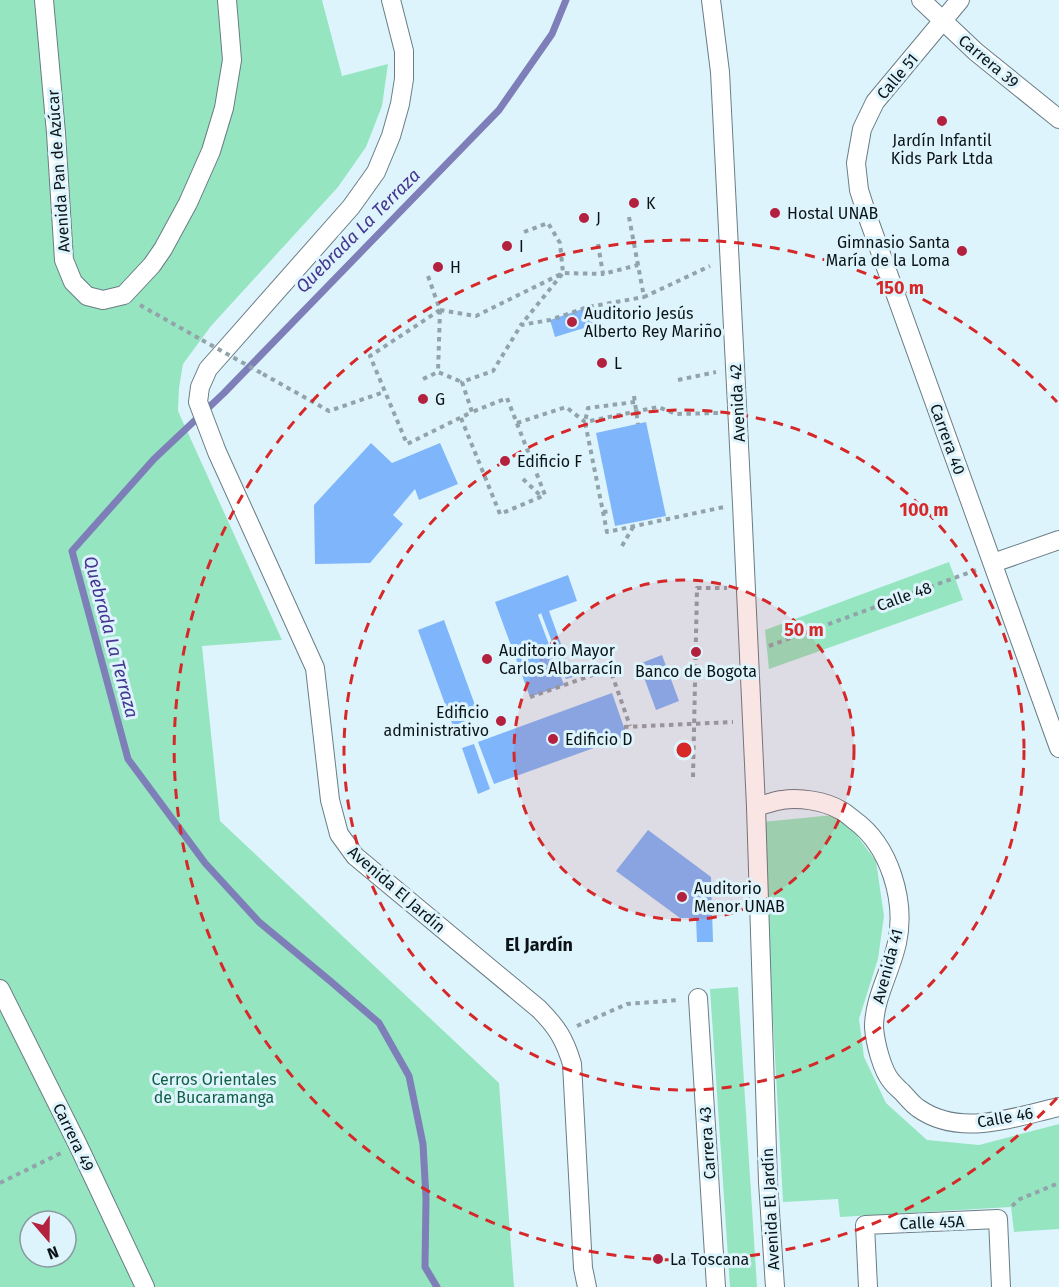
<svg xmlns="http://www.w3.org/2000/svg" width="1059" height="1287" font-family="'Fira Sans',sans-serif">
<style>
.green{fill:#96e5c1;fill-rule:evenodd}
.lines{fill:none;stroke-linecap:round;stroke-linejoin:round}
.stream{stroke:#7e7eb8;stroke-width:7}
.building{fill:#7fb5fa}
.street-casing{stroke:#697d85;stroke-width:20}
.path{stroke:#92a3aa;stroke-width:4;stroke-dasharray:4.5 4.5;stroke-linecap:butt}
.street{stroke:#fff;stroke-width:18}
.path-bridge{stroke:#92a3aa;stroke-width:4;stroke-dasharray:4.5 4.5;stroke-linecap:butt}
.ring{fill:none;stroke:#d62828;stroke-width:3;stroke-dasharray:10 8}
.poi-dot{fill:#b4213f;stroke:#def4fd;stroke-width:2}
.labels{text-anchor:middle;stroke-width:6;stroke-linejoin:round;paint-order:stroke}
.street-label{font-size:16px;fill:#0b1316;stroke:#def4fd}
.poi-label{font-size:16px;fill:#0b1316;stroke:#def4fd;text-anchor:start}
.park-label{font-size:16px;fill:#106045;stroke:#def4fd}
.water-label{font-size:18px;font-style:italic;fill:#453692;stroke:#def4fd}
.neighbourhood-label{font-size:18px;font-weight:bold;fill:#0b1316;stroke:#def4fd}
.centre{fill:#d62828;stroke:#def4fd;stroke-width:3}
.ring-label{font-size:18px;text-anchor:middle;font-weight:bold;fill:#d62828;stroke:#def4fd;stroke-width:6;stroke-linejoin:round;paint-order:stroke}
</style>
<rect width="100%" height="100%" fill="#def4fd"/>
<g class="green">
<path d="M0 0H322L342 76 388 64 382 106 366 147 338 187 211 326 183 364 179 388 178 411 282 640 202 646 220 821 499 1083 514 1287H0ZM30 1221H66V1257H30Z"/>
<path d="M949 562 963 600 769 669 765 630Z"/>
<path d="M834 815 849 825 876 861 884 916 878 959 859 1019 864 1057 886 1103 927 1140 979 1145 1059 1124V1229L1014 1232 1011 1207 840 1217 838 1199 783 1202 762 822Z"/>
<path d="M738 987 757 1287H730L710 989Z"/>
</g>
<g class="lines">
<path class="stream" d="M437 1287 425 1267 426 1198 423 1144 409 1076 379 1023 329 980 259 922 205 863 128 759 72 551 154 459 224 393 499 110 552 34 566 0"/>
</g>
<g class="building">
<path d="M588 307 594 325 555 337 550 320Z"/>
<path d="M646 422 666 516 615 526 596 433Z"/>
<path d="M371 443 392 463 440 443 458 484 419 500 415 489 393 515 403 524 370 563 315 564 314 505Z"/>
<path d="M568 575 577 601 549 611 573 677 566 679 541 613 538 615 564 685 530 697 495 602Z"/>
<path d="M444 620 479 716 453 726 418 630Z"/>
<path d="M662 655 679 701 656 710 639 664Z"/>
<path d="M612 693 627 736 494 784 478 742Z"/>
<path d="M474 744 490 789 478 794 462 748Z"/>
<path d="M648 830 711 877 713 942H697L696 918H680L616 871Z"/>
</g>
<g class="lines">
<g class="street-casing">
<g id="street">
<path d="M44 0 56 133 64 260 73 282 87 296 103 300 124 295 152 265 163 249 188 203 211 151 224 108 232 60 227 0"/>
<path d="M391 0 404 51V79L400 104 391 136 376 172 351 207 208 369 200 387 198 402 217 452 315 668 330 800 339 834 355 856 539 1009C557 1027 565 1040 572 1064L583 1268 587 1287"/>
<path d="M711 0 720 72 742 504 756 807 768 1182 775 1287"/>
<path d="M921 0 976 52 1059 119"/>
<path d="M960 0 875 102 862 129 856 163 859 190 867 215 1059 748"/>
<path d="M993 563 1059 540"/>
<path d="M756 807C764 805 773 801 782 800 799 797 825 801 840 810 845 812 850 817 854 820 890 846 906 901 897 943 891 971 874 998 874 1027 875 1042 882 1071 892 1082 895 1086 899 1089 902 1092 907 1097 912 1104 918 1108 960 1138 1014 1117 1059 1107"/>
<path d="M0 989 78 1145 145 1287"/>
<path d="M698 998 716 1287"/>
<path d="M868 1287 865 1225 998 1219 1001 1287"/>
</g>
</g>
<g class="path">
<path d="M629 217 644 297 710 266"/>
<path d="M524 232 548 223 560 243 563 273 603 274"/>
<path d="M598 244 603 274 638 265"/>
<path d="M428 276 440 310 476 316 563 273 521 325"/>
<path d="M140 305 202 340"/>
<path d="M440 310 370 356 407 444 472 412 462 382 493 371 521 325 550 320 588 307 644 297"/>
<path d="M440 310 438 372 462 382"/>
<path d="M263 374 329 411 384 392"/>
<path d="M423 379 438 372"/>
<path d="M678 380 716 372"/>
<path d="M634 396 638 424"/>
<path d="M635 402 588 408 585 422 607 532 724 507"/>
<path d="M461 418 500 514 545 495 507 398 472 412"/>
<path d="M517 423 566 407 585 422 658 407 676 414 718 413"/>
<path d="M534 466 555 458 558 468"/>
<path d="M523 479 542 497"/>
<path d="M603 512 612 511"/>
<path d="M622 546 633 527"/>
<path d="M769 646 976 570"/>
<path d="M530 697 610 669 630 726"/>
<path d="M624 727 733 722"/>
<path d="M693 777 697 588H727"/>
<path d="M577 1026 627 1004 679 1000"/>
<path d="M0 1183 61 1153"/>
<path d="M1012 1206 1020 1199 1059 1183"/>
</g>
<use href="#street" class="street"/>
<path class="path-bridge" d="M202 340 263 374"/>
</g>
<circle cx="684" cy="750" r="170" fill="#d62828" fill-opacity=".12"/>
<g class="ring">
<circle cx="684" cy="750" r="170"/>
<circle cx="684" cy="750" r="340"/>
<path d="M1057 1098A510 510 0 1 1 1057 402"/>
</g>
<g class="poi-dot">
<circle cx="942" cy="121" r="6"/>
<circle cx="634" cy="203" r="6"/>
<circle cx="775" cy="213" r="6"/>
<circle cx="584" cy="218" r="6"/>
<circle cx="507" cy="246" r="6"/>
<circle cx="962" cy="251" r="6"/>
<circle cx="438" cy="267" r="6"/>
<circle cx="572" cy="322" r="6"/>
<circle cx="602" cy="363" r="6"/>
<circle cx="423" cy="399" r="6"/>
<circle cx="505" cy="461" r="6"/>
<circle cx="696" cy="652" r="6"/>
<circle cx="487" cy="659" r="6"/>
<circle cx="501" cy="721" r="6"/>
<circle cx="553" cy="739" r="6"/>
<circle cx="682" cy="897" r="6"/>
<circle cx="658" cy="1259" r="6"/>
</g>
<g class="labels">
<g class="street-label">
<text transform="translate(989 61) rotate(40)" y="6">Carrera 39</text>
<text transform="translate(897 76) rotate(-50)" y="6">Calle 51</text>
<text transform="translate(58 171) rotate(-94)" y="6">Avenida Pan de Azúcar</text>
<text transform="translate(737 403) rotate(-93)" y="6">Avenida 42</text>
<text transform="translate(948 439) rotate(70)" y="6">Carrera 40</text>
<text transform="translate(904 596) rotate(-20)" y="6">Calle 48</text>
<text transform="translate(397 889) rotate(41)" y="6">Avenida El Jardín</text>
<text transform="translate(887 966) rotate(-75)" y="6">Avenida 41</text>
<text transform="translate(1005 1117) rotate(-10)" y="6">Calle 46</text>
<text transform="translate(74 1137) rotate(64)" y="6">Carrera 49</text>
<text transform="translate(707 1143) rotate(-94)" y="6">Carrera 43</text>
<text transform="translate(770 1209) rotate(-93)" y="6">Avenida El Jardín</text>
<text transform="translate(932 1222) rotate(-2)" y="6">Calle 45A</text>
</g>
<g class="poi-label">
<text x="942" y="146" text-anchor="middle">Jardín Infantil<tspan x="942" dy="18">Kids Park Ltda</tspan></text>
<text x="646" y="209">K</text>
<text x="787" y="219">Hostal UNAB</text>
<text x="596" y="224">J</text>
<text x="950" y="248" text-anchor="end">Gimnasio Santa<tspan x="950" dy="18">María de la Loma</tspan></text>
<text x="519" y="252">I</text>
<text x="450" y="273">H</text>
<text x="584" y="319">Auditorio Jesús<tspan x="584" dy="18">Alberto Rey Mariño</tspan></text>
<text x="614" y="369">L</text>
<text x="435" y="405">G</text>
<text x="517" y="467">Edificio F</text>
<text x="499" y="656">Auditorio Mayor<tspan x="499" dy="18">Carlos Albarracín</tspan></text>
<text x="696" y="677" text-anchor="middle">Banco de Bogota</text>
<text x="489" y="718" text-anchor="end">Edificio<tspan x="489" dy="18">administrativo</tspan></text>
<text x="565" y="745">Edificio D</text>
<text x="694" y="894">Auditorio<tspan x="694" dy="18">Menor UNAB</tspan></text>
<text x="670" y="1265">La Toscana</text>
</g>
<g class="park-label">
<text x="214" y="1085">Cerros Orientales<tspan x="214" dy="18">de Bucaramanga</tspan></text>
</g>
<g class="water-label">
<text transform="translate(358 231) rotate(-45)" y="6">Quebrada La Terraza</text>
<text transform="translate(111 637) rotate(75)" y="6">Quebrada La Terraza</text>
</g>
<g class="neighbourhood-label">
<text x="539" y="951">El Jardín</text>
</g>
</g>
<circle cx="684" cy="750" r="9" class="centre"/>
<g class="ring-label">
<text x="900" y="294">150 m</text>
<text x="924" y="516">100 m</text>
<text x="804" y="636">50 m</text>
</g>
<g transform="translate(48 1239) rotate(160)"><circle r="28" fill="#def4fd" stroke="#8a9aa1" stroke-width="1.5"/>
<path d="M0-4.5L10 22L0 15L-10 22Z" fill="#b4213f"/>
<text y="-9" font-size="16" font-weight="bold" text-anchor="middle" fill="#0b1316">N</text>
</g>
</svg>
